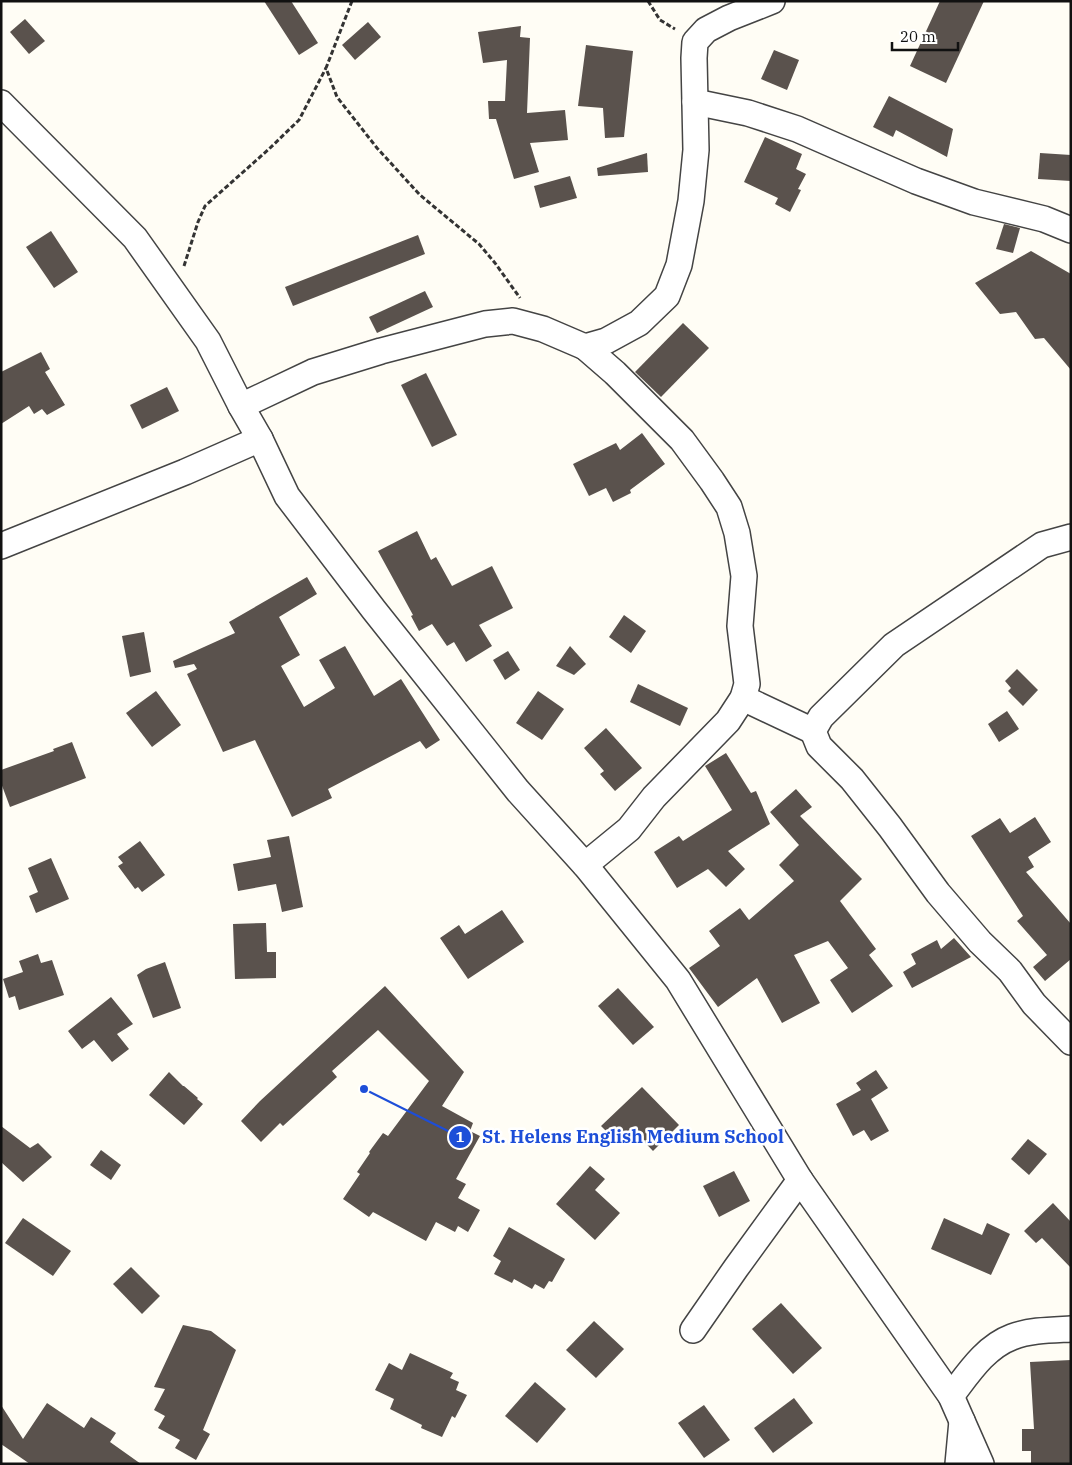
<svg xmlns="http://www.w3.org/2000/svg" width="1072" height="1465" font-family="'IBM Plex Serif',serif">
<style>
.building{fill:#5a524d}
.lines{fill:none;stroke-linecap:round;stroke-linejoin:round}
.minor-casing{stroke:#444;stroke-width:28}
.path{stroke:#333;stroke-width:3;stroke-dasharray:5 2.5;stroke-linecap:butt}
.minor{stroke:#fff;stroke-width:25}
.leader{fill:none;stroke:#1d4ed8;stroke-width:2}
.callout-dot{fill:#1d4ed8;stroke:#fff;stroke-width:2}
.mark-label{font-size:15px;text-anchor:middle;font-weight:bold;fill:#fff}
.callout-label{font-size:18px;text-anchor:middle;font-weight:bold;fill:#1d4ed8;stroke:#fff;stroke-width:5;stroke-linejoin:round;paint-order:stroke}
</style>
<rect width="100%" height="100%" fill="#fffdf5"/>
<g class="building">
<path d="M264 1H291L318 43 299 55Z"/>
<path d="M940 1H984L946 83 910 66Z"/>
<path d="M25 19 45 41 29 54 10 32Z"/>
<path d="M368 22 381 37 355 60 342 45Z"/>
<path d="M521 26 520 37 530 38 527 113 565 110 568 140 530 143 539 172 514 179 496 119H489L488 101H505L507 60 483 63 478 32Z"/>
<path d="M586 45 633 51 624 137 605 138 603 108 578 106Z"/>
<path d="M774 50 799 60 787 90 761 79Z"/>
<path d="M889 96 953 129 947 157 896 130 893 137 873 127Z"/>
<path d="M765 137 802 154 796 169 806 174 798 189 801 190 790 212 775 204 778 198 744 182Z"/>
<path d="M647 153 648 172 598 176 597 168Z"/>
<path d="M1040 153 1071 155V181L1038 179Z"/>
<path d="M570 176 577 198 540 208 534 186Z"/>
<path d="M1004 224 1020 228 1013 253 996 249Z"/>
<path d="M51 231 78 272 54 288 26 247Z"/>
<path d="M418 235 425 254 293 306 285 287Z"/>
<path d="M1031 251 1071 274V370L1044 338 1035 339 1016 312 1000 314 975 283Z"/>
<path d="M425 291 433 307 377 333 369 317Z"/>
<path d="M683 323 709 348 661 397 635 372Z"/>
<path d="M41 352 50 369 45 372 65 405 47 415 42 409 34 414 29 406 1 424V372Z"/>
<path d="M426 373 457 435 432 447 401 385Z"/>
<path d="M167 387 179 411 142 429 130 405Z"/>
<path d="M642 433 665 464 630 490 631 493 613 502 606 488 589 496 573 464 616 443 620 450Z"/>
<path d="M417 531 431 560 436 557 452 586 492 566 513 608 479 625 492 646 466 662 454 642 447 646 432 624 419 631 411 616 413 615 378 551Z"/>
<path d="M307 577 317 594 279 617 300 655 281 666 304 707 335 688 319 660 345 646 374 696 401 679 440 740 426 749 420 741 328 789 332 798 292 817 255 740 223 752 187 674 197 669 194 664 175 668 173 661 235 633 229 622Z"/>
<path d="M624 615 646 631 631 653 609 637Z"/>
<path d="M144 632 151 672 130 677 122 636Z"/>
<path d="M570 646 586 664 574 675 556 666Z"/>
<path d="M508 651 520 670 505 680 493 660Z"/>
<path d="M1017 669 1038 690 1023 706 1008 691 1011 688 1005 681Z"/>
<path d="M638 684 688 708 680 726 630 702Z"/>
<path d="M156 691 181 725 152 747 126 713Z"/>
<path d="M538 691 564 709 542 740 516 723Z"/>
<path d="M1007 711 1019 729 999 742 988 724Z"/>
<path d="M606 728 642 768 615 791 600 774 604 771 584 748Z"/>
<path d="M72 742 86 778 10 807 1 783V770L54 751 53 749Z"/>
<path d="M726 753 751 793 756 791 770 824 728 851 745 869 726 887 708 869 677 888 654 852 679 836 683 841 732 810 705 766Z"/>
<path d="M796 789 812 807 800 816 862 879 840 901 876 949 869 955 893 986 852 1013 830 980 848 968 828 941 794 955 820 1003 782 1023 757 978 718 1007 689 968 720 946 709 931 740 908 749 920 794 881 779 865 799 845 770 812Z"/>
<path d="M1035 817 1051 842 1028 857 1034 867 1026 872 1071 924V959L1045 981 1033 967 1047 955 1017 921 1023 916 971 836 1000 818 1010 833Z"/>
<path d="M289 836 303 907 282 912 276 884 238 891 233 864 271 857 267 840Z"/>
<path d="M140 841 165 875 142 892 138 887 135 889 118 866 123 863 118 857Z"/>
<path d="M51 858 69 899 36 913 29 896 38 892 28 868Z"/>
<path d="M502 910 524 942 468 979 440 938 459 925 465 934Z"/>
<path d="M266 923 267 952H276V978L235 979 233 924Z"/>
<path d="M954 938 971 957 912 988 903 972 916 964 911 954 937 940 941 949Z"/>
<path d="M38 954 41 963 52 960 64 995 19 1010 15 996 9 998 3 979 23 972 19 961Z"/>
<path d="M165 962 181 1008 153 1018 137 975 146 969Z"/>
<path d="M385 986 464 1072 442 1106 473 1123 470 1131 480 1136 456 1179 466 1184 458 1198 480 1210 468 1232 458 1226 455 1232 436 1222 426 1241 373 1212 369 1217 343 1199 360 1174 357 1172 370 1153 369 1152 383 1133 388 1136 429 1081 378 1030 332 1071 337 1077 283 1126 280 1123 261 1142 241 1121 260 1101Z"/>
<path d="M618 988 654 1027 633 1045 598 1006Z"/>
<path d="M111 997 133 1024 117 1034 129 1049 112 1062 94 1040 82 1049 68 1031Z"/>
<path d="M876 1070 888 1088 871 1099 889 1131 871 1141 864 1130 853 1136 836 1104 861 1090 856 1083Z"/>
<path d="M169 1072 183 1086H184L198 1098 197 1099 203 1104 184 1125 149 1095Z"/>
<path d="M642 1087 679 1125 653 1151 633 1130 619 1144 601 1126Z"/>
<path d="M1 1126 30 1148 38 1143 52 1157 23 1182 1 1162Z"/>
<path d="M1028 1139 1047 1154 1029 1175 1011 1159Z"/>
<path d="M101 1150 121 1165 111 1180 90 1165Z"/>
<path d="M590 1166 605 1179 595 1190 620 1213 595 1240 556 1204Z"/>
<path d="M734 1171 750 1201 719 1217 703 1186Z"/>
<path d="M1053 1203 1071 1222V1268L1042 1238 1036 1243 1024 1231Z"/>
<path d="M23 1218 71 1251 53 1276 5 1243Z"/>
<path d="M944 1218 982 1235 987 1223 1010 1234 991 1275 931 1249Z"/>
<path d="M509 1227 565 1259 552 1282 549 1281 544 1289 535 1284 532 1289 514 1279 512 1283 494 1274 501 1261 493 1256Z"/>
<path d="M131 1267 160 1296 142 1314 113 1284Z"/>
<path d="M781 1303 822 1348 793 1374 752 1329Z"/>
<path d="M594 1321 624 1349 596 1378 566 1350Z"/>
<path d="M183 1325 211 1331 236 1350 203 1430 210 1434 196 1460 175 1448 180 1440 158 1428 165 1416 154 1410 165 1389 154 1387Z"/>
<path d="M410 1353 453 1373 450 1378 459 1382 456 1390 467 1395 455 1418 452 1416 442 1437 421 1428 422 1425 390 1409 394 1399 375 1390 389 1363 402 1370Z"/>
<path d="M1071 1360V1464H1031V1451H1022V1429H1034L1030 1362Z"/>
<path d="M535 1382 566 1409 537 1443 505 1416Z"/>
<path d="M794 1398 813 1423 773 1453 754 1428Z"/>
<path d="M47 1403 84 1428 91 1417 116 1433 110 1442 141 1464H30L1 1444V1405L23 1439Z"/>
<path d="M704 1405 730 1440 704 1458 678 1423Z"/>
</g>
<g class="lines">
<g class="minor-casing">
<g id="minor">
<path d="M695 102 748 113 797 129 916 181 974 202 1044 219 1071 230"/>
<path d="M1 103 135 238 208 341 241 406 260 439 287 496 374 610 518 791 585 865 678 980 800 1180 951 1396 981 1464"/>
<path d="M241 406 313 372 381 351 485 324 513 321 543 329 585 347 606 341 639 323 667 296 679 265 691 201 696 150 694 58 695 42 706 30 729 18 772 1"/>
<path d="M1071 537 1042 545 894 645 821 717 813 731 819 746 852 779 890 827 938 893 980 942 1010 971 1034 1004 1071 1042"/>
<path d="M1 546 185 472 260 439"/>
<path d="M743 698 813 731"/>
<path d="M585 865 629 829 654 797 728 721 743 698 747 684 740 626 744 576 737 533 729 507 712 481 682 440 615 373 585 347"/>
<path d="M693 1330 736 1268 800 1180"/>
<path d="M951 1396C968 1374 985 1347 1012 1337 1030 1330 1052 1330 1071 1329"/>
<path d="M958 1464 962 1421"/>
</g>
</g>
<g class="path">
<path d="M352 1 326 68 337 97 377 148 420 195 479 244 495 263 520 298"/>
<path d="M648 1 660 20 675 29"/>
<path d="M184 266 198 222 205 206 269 149 299 120 326 68"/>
</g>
<use href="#minor" class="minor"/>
</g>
<path class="leader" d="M364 1089L460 1137"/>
<g class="callout-dot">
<circle cx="364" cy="1089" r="5"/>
<circle cx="460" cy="1137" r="12"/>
</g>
<g class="mark-label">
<text x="460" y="1142">1</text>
</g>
<g class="callout-label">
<text x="633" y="1143">St. Helens English Medium School</text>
</g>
<rect width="1072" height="1465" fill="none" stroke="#111111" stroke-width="5"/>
<path d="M892 42v8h66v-8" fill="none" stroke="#111111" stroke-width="2.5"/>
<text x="900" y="42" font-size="15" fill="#111111" stroke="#ffffff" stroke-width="4" paint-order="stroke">20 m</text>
</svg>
